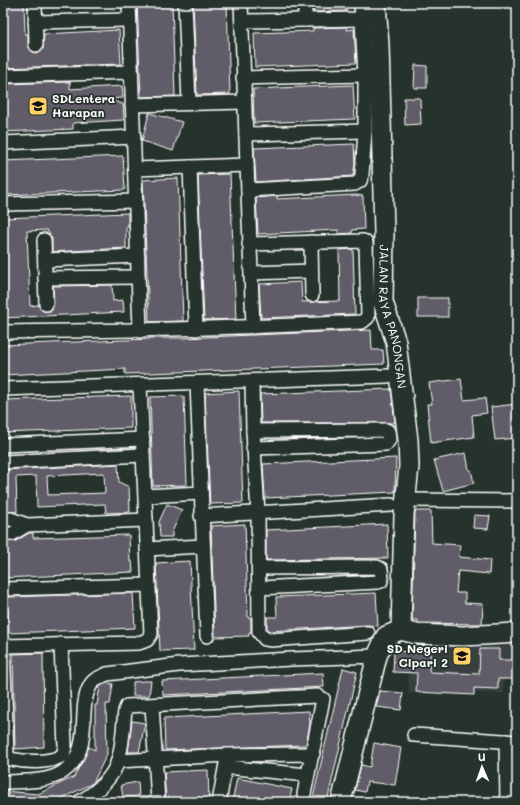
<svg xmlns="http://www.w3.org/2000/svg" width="520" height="805" font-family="Mali,sans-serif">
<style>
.built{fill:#38403f}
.building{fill:#615d68;stroke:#fff;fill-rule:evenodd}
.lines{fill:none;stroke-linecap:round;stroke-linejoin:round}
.street-casing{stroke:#fff;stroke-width:16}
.secondary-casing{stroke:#fff;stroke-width:22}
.street{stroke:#26332d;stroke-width:13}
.secondary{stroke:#26332d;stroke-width:19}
.labels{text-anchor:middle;stroke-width:3.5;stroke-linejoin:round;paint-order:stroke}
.poi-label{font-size:12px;font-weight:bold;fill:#fff;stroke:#26332d;text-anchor:start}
.street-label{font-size:12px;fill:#fff;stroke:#26332d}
</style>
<rect width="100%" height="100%" fill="#26332d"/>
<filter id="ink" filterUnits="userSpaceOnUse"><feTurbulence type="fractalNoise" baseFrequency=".025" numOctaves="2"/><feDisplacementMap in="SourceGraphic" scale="8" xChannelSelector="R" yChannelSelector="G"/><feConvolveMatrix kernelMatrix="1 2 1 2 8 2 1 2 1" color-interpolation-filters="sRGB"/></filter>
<g filter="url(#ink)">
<path class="built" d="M407 635H515L517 676 503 679 504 693H409Z"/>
<g class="building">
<path d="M3 3H24L25 34H28V46L33 52 37 53 43 49 44 34 119 30 121 64 3 68Z"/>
<path d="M137 3H172L175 96 141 97Z"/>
<path d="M193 3H227L230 94 197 95Z"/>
<path d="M313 3H346V11L313 12Z"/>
<path d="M347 27V30L354 29 356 63 255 67 254 33 313 31V28Z"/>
<path d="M415 65 427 66V88H414Z"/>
<path d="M70 82V89L122 86 123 98 106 99 123 104 124 120 73 123V129L3 132V84Z"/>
<path d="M353 85 355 119 254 123 253 89Z"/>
<path d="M404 98H420L421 124 405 125Z"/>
<path d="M149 113 182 122 173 151 142 141Z"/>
<path d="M354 144 355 165 353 176 256 182 254 148Z"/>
<path d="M123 156 125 190 3 195V161Z"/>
<path d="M230 174 236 319 204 320 198 175Z"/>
<path d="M178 178 183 321 149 322 143 180Z"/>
<path d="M356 195 363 196 364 229 352 230V233L338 234V230L258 234 256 198 277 196V199Z"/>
<path d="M128 213V227H126V248L52 252V239L47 230 27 231 30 306 38 305 43 311H51L54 304 53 286 112 285 113 301 123 300 124 312 3 318V218Z"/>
<path d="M353 249 355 314 261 318 259 284 301 282 302 302 340 301 339 250Z"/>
<rect x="418" y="298" width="30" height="19"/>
<path d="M371 330 372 350H383L384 364 125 374V369L3 375V345L149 339V338H183Z"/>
<path d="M461 379 464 400 485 398 487 413 472 415 474 437 431 443 427 404H432L429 383Z"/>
<path d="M391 389 395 423H261L260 394Z"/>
<path d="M239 391 243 503 210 504 205 393Z"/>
<path d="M131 396V428L3 433V400Z"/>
<path d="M184 396 187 485 153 486 150 397Z"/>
<path d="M517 404V438L495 440 491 407Z"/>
<path d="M466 453 469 470H471L474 483 443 491 434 460Z"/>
<path d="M396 458 395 492 265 498 263 464Z"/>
<path d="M118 464 119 482 129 487 130 512 106 513 105 504 37 507 36 476 16 477 17 512 3 511V470ZM104 473 105 493 48 495 47 476Z"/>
<path d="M167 504 182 510 172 532V537H160L159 522Z"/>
<path d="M415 511H431L432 543 460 545 459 557 490 560 489 574 458 571 456 593H465V603L483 604 482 624 418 623V620H412Z"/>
<path d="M474 515 490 516 488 529 473 528Z"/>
<path d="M245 524 248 614V618H251V632H249V636L215 637 211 526Z"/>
<path d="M387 524 388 558 266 560V530Z"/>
<path d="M29 533H33V538L129 535 130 561H132L133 572 3 578V542L16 541Z"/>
<path d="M190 561 194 650 160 651 156 563Z"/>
<path d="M133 593 135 628 9 633 8 609H6L5 599 7 597Z"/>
<path d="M376 593 378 626 367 625 269 631 267 629V617H277L276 597Z"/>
<path d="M414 645 431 646 429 672 479 674 480 649H499V660H515V679H498V689L474 688V695L416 692 417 673 393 672 394 651 414 652Z"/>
<path d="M43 653 44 747 15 749 13 654Z"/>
<path d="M343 668 357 672 327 802H312Z"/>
<path d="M323 673 324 687 163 695 162 681Z"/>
<path d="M143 681H151L149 696H133V682Z"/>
<path d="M107 683 113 684 110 704H106L107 754 93 783 54 802H3V791L38 794 74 777 89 747 95 750V705H97L100 686Z"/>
<path d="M380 691 403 693 401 710 376 707Z"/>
<path d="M309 711 310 724 306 745 165 750 164 718Z"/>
<path d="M132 721 145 723 139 752H128Z"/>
<path d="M374 743 401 748 395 785 367 782 365 792 355 790 361 765 370 767Z"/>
<path d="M208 770 209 802H166L164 772Z"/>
<path d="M237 778 292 789 289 802H232Z"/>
<path d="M138 782 139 796 123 797 121 785Z"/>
</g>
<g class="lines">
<g class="street-casing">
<g id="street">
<path d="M35 3 36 45"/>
<path d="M129 3 140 331"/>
<path d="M185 3 189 103"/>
<path d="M241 3 253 327"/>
<path d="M305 3V20"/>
<path d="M242 21 362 19"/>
<path d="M35 22 129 20"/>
<path d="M3 76 131 72"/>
<path d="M243 78 365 75"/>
<path d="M132 105 244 102"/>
<path d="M246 134 365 131"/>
<path d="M3 143 134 137"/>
<path d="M190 167 196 329"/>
<path d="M135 169 247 165"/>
<path d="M248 190 355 184 360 181 362 175 365 131V75L361 3"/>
<path d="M3 204 136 201"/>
<path d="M44 240 46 304"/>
<path d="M311 242 312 295"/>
<path d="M45 260 138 256"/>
<path d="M251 273 311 271"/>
<path d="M45 278 138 277"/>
<path d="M3 332C123 331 242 328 362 322L368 317 366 243 363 241 249 244"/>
<path d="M252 382 253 431 258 513 259 632 265 639 270 640 368 633"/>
<path d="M197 383 207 636"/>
<path d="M3 389 388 376"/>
<path d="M253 431 386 430 388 431 389 440 386 444 253 448"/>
<path d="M3 445 143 439"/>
<path d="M3 462 143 455"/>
<path d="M145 496 201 493"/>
<path d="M405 500 517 501"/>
<path d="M201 516 391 505"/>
<path d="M3 519H11L27 525 146 520"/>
<path d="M3 534H12L27 525"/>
<path d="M147 549 203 546"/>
<path d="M259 568 377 567 381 569 382 578 381 581 378 582 259 588"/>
<path d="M3 591 5 589 149 585"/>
<path d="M3 642 7 755 10 759C25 762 50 764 63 755L65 747 61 644"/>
<path d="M3 646 139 643 147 640 151 634 140 385"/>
<path d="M152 705 158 802"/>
<path d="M414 735 517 742"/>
<path d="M506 741 507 802"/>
<path d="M118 761 228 755 313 754"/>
<path d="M226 767 307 775"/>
<path d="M3 782C21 781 47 783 63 772 95 749 76 711 90 686 93 679 101 677 107 674L179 665 292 659 377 656"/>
<path d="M79 802C94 794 114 778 118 760 123 745 123 727 125 711L127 706 318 696 323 699 304 794"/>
<path d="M219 802 227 758"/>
</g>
</g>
<g class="secondary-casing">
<g id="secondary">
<path id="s1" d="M376 3 379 45 384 232 383 302 396 342 408 440 409 466 404 515 401 630"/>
<path d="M341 802 377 656 386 636 401 630 416 634 463 636 517 633"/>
</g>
</g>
<use href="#street" class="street"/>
<use href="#secondary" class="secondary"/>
</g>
</g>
<defs>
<g id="school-square" transform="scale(1)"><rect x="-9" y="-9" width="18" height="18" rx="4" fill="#ffd166" stroke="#26332d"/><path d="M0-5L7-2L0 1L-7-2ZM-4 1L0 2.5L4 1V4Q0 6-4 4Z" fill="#111"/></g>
</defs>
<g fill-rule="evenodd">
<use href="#school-square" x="38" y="106"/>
<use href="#school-square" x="462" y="656"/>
</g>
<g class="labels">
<g class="poi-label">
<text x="52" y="103">SDLentera<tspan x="52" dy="14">Harapan</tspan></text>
<text x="448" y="653" text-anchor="end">SD Negeri<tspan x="448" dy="14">Cipari 2</tspan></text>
</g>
<g class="street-label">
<text dy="4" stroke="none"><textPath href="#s1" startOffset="315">JALAN RAYA PANONGAN</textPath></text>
</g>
</g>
<rect width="520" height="805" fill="none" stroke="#26332d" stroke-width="16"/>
<rect x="8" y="8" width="504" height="789" fill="none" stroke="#fff" stroke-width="1.5" filter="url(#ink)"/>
<g transform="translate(482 767) rotate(358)" stroke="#26332d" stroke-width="3" paint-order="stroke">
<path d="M0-3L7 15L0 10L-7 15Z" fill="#ffffff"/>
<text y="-6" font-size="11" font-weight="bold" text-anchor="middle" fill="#ffffff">U</text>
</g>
</svg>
